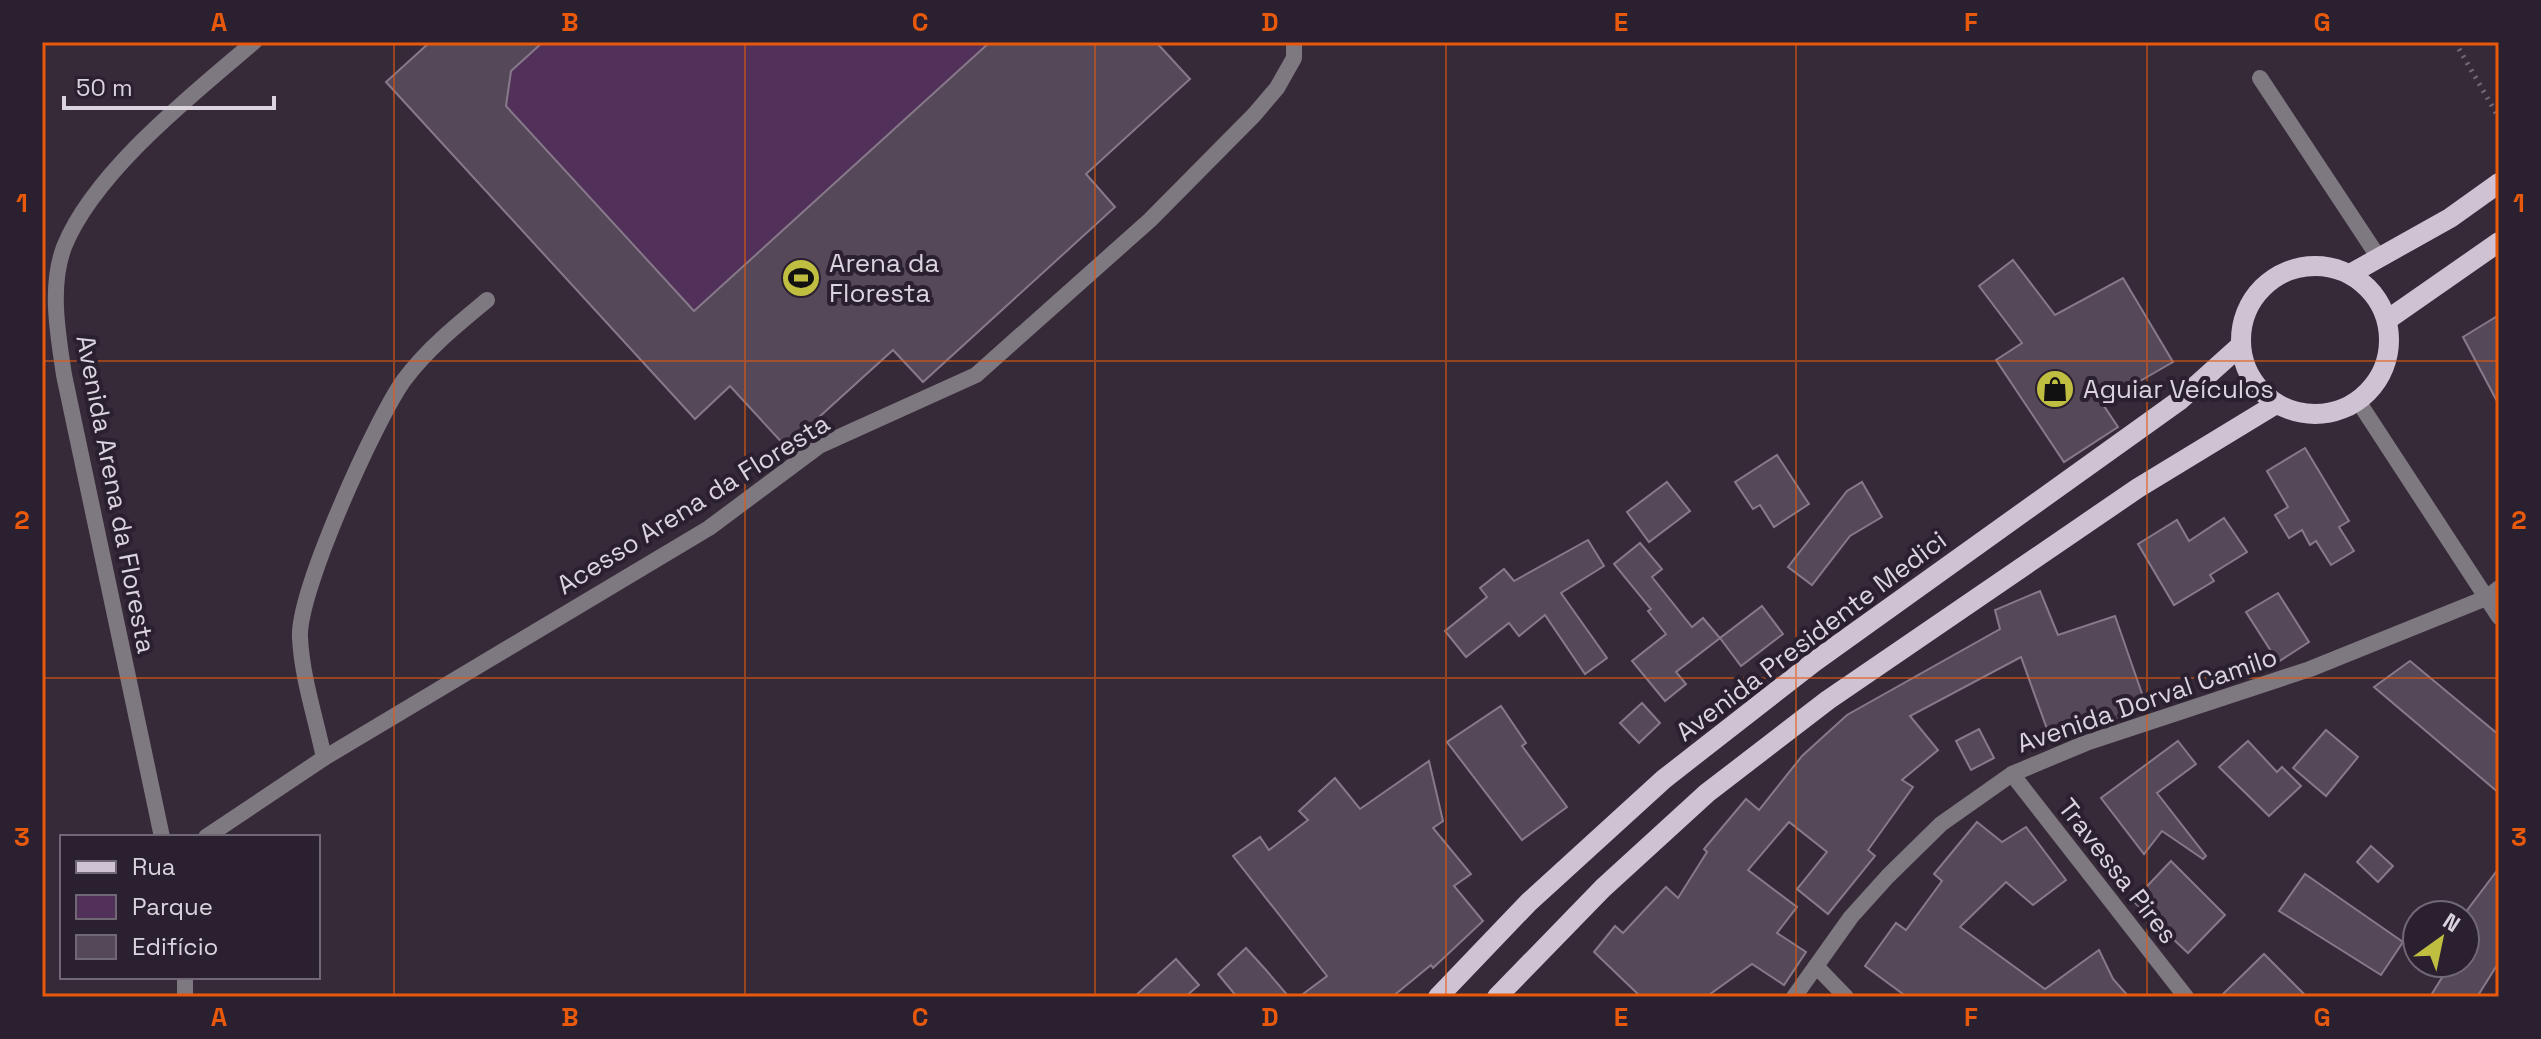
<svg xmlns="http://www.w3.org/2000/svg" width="2541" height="1039" font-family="'Space Grotesk',sans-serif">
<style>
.green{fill:#513159}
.building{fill:#554858;stroke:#87798a;stroke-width:2}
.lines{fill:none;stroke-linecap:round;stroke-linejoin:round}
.path{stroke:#746a77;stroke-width:5;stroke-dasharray:2 6;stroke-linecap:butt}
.service{stroke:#7e7880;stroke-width:16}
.minor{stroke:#7e7880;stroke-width:16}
.primary{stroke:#cfc2d2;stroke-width:20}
.grid{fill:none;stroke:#e8590c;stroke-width:2;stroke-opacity:0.55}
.labels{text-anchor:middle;stroke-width:8;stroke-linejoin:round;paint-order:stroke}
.poi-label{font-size:26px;fill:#dbd3dd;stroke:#2b202f;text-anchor:start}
.street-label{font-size:26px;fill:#dbd3dd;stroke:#2b202f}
.neatline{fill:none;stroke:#e8590c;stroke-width:3}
.grid-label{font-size:26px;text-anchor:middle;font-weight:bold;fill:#e8590c}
</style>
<rect width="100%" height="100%" fill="#362a39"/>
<path class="green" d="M431 42H1156L1190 79 1086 174 1115 207 923 382 892 350 731 387 695 419 386 82Z"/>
<g class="building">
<path d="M430 42H543L511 71 506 106 694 311 990 42H1156L1190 79 1086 174 1115 207 923 382 893 350 786 447 730 386 695 419 386 82Z"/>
<path d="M2013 260 2055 315 2123 278 2173 362 2102 403 2118 427 2064 462 1996 360 2022 343 1979 286Z"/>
<path d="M2499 315V405L2463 337Z"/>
<path d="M2305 448 2349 521 2339 527 2354 551 2331 565 2316 541 2310 545 2302 530 2289 538 2275 515 2288 507 2267 471Z"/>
<path d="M1777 455 1809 504 1774 527 1760 505 1753 509 1735 482Z"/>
<path d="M1667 482 1690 511 1649 542 1627 512Z"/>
<path d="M1862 482 1882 517 1850 536 1812 585 1788 567 1847 491Z"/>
<path d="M2224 518 2247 552 2210 575 2214 581 2174 605 2138 544 2177 520 2189 541Z"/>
<path d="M1588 540 1604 566 1561 593 1607 658 1585 674 1545 615 1519 636 1509 623 1466 657 1445 631 1487 597 1480 588 1504 569 1514 581Z"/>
<path d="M1640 543 1662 569 1652 577 1692 627 1703 618 1720 638 1676 672 1686 684 1665 701 1632 661 1666 634 1648 611 1651 609 1614 564Z"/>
<path d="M2040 591 2058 635 2115 616 2147 708 2051 740 2021 657 1910 716 1938 750 1902 780 1913 787 1868 850 1875 856 1828 914 1797 889 1827 852 1789 822 1748 870 1797 907 1777 933 1806 952 1784 985 1752 964 1706 997H1641L1594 952 1615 926 1623 933 1666 887 1678 898 1707 852 1704 849 1746 799 1759 810 1802 756 1847 715 2000 629 1995 610Z"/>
<path d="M2278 593 2309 642 2278 662 2246 612Z"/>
<path d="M1762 606 1783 634 1741 666 1720 638Z"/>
<path d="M2410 661 2499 735V793L2374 687Z"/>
<path d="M1642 703 1660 723 1639 743 1620 723Z"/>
<path d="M1501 706 1526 743 1522 746 1567 807 1522 840 1447 742Z"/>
<path d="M1979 729 1994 758 1971 770 1956 741Z"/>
<path d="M2326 730 2358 757 2326 796 2293 768Z"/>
<path d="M2178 741 2196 764 2157 793 2206 856 2203 859 2162 831 2144 854 2101 798Z"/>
<path d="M2248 741 2277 772 2282 767 2301 786 2269 816 2219 767Z"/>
<path d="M1429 761 1443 821 1433 828 1471 874 1454 886 1483 921 1433 968 1431 965 1392 997H1299L1327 976 1233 856 1260 837 1269 850 1308 820 1299 811 1335 778 1360 809Z"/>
<path d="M1977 822 2002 842 2026 827 2066 880 2033 905 2006 882 1960 927 2045 989 2099 950 2113 979 2129 997H1907L1865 966 1896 923 1906 930 1942 881 1934 874Z"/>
<path d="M2371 846 2393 866 2378 882 2357 862Z"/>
<path d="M2171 861 2225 915 2188 953 2133 901Z"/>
<path d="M2499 868V962L2477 997H2430L2451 963H2465V913Z"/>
<path d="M2305 874 2403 942 2381 975 2279 911Z"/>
<path d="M1246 948 1266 970 1289 997H1237L1218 974Z"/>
<path d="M2264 954 2307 997H2220Z"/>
<path d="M1176 959 1199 985 1185 997H1134Z"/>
</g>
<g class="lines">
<path class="path" d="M2455 42 2499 118"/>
<g class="service">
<path d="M2260 78 2379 258"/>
<path d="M324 758C316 719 302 678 300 638 297 593 376 419 404 380 427 349 458 324 487 300"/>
<path d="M162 837 64 375C58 334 49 287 64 247 94 172 193 94 254 42"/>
<path d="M206 837 324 758 709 528 819 446 976 375 1150 220 1254 115 1277 88 1294 58V42"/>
<path d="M185 997V977"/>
</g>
<g class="minor">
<path d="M2358 401 2499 617"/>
<path d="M2012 774 2186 997"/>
<path d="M1816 966 1846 997"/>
<path d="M1794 997 1851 917 1888 876 1941 824 2012 774 2086 743 2310 669 2486 598 2499 588"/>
</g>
<g class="primary">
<circle cx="2315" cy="340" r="74"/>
<path d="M2350 274 2450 218 2499 183"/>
<path d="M2387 320 2499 242"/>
<path d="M1438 997 1529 902 1664 779 1814 662 2180 400 2240 346"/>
<path d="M1497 997 1603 888 1707 793 1828 700 2138 488 2276 404"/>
</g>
</g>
<path class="grid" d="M394 42V997M745 42V997M1095 42V997M1446 42V997M1796 42V997M2147 42V997M42 361H2499M42 678H2499"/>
<defs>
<g id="stadium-disc" transform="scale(2)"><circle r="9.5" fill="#bfbe41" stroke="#2b202f"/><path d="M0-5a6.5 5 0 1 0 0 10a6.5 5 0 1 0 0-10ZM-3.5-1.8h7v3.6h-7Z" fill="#111"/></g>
<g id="shop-disc" transform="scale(2)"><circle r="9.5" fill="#bfbe41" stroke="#2b202f"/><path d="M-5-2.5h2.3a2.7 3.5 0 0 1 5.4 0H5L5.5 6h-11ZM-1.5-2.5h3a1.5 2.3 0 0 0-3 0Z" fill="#111"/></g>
</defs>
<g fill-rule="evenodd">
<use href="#stadium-disc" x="801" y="278"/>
<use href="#shop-disc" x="2055" y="389"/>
</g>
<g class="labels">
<g class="poi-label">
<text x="829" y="272">Arena da<tspan x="829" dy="30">Floresta</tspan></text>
<text x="2083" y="398">Aguiar Veículos</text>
</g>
<g class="street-label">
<text transform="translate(116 494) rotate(79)" y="9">Avenida Arena da Floresta</text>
<text transform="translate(693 504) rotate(-32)" y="9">Acesso Arena da Floresta</text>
<text transform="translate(1811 636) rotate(-37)" y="9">Avenida Presidente Medici</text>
<text transform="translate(2147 700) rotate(-19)" y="9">Avenida Dorval Camilo</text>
<text transform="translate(2118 871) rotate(52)" y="9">Travessa Pires</text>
</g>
</g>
<rect width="2541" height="1039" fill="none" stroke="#2b202f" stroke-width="88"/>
<rect x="60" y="835" width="260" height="144" fill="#2b202f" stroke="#716875" stroke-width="2"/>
<rect x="76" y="861" width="40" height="12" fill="#cfc2d2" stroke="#716875" stroke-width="2"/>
<text x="132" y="875" font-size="24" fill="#dbd3dd">Rua</text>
<rect x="76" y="895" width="40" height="24" fill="#513159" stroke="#716875" stroke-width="2"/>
<text x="132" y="915" font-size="24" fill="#dbd3dd">Parque</text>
<rect x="76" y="935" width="40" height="24" fill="#554858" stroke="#716875" stroke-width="2"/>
<text x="132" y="955" font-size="24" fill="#dbd3dd">Edifício</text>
<g transform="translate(2441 939) rotate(33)"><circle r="38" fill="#2b202f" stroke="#716875" stroke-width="2"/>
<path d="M0-6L14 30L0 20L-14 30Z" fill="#bfbe41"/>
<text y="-12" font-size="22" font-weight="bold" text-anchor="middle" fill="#dbd3dd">N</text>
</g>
<path d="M64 96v12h210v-12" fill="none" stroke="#dbd3dd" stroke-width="4"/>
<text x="76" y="96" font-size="24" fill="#dbd3dd" stroke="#2b202f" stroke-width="6" paint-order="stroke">50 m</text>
<rect x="44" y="44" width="2453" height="951" class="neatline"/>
<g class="grid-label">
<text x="219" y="31">A</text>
<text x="570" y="31">B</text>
<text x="920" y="31">C</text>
<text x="1270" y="31">D</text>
<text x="1621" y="31">E</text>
<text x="1971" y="31">F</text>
<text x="2322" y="31">G</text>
<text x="22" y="212">1</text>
<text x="2519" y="212">1</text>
<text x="22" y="529">2</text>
<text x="2519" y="529">2</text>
<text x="22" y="846">3</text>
<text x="2519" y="846">3</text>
<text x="219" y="1026">A</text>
<text x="570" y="1026">B</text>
<text x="920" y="1026">C</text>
<text x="1270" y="1026">D</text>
<text x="1621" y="1026">E</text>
<text x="1971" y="1026">F</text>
<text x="2322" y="1026">G</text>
</g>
</svg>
